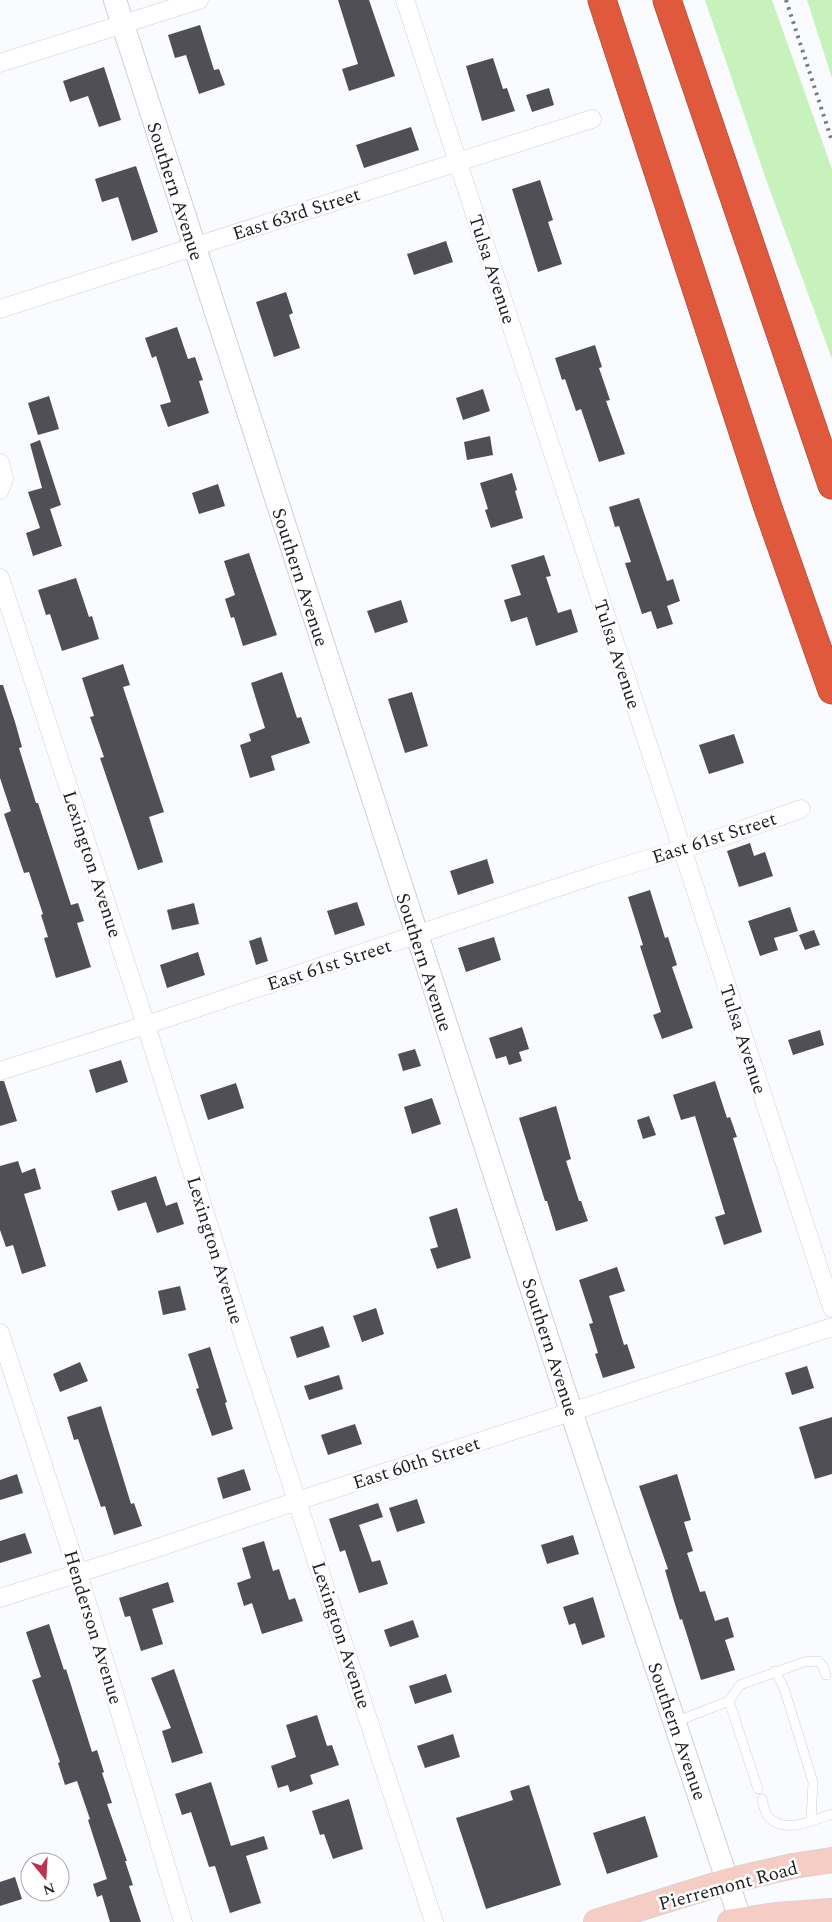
<svg xmlns="http://www.w3.org/2000/svg" width="832" height="1922" font-family="Spectral,serif">
<style>
.green{fill:#c8f2bb}
.building{fill:#504f55}
.lines{fill:none;stroke-linecap:round;stroke-linejoin:round}
.service-casing{stroke:#cdd0d7;stroke-width:10}
.minor-casing{stroke:#cdd0d7;stroke-width:19}
.tertiary-casing{stroke:#cdd0d7;stroke-width:24}
.secondary-casing{stroke:#cdd0d7;stroke-width:26}
.motorway-casing{stroke:#9c4533;stroke-width:29}
.service{stroke:#fff;stroke-width:9}
.minor{stroke:#fff;stroke-width:18}
.tertiary{stroke:#fff;stroke-width:22}
.secondary{stroke:#f6cdc4;stroke-width:25}
.motorway{stroke:#e0593c;stroke-width:28}
.rail{stroke:#797a7d;stroke-width:4;stroke-dasharray:2.5 5;stroke-linecap:butt}
.labels{text-anchor:middle;stroke-width:5;stroke-linejoin:round;paint-order:stroke}
.street-label{font-size:19px;fill:#1e2022;stroke:#fff}
</style>
<rect width="100%" height="100%" fill="#fafbfe"/>
<g class="green">
<path d="M705 0H772L832 169V359L768 185Z"/>
<path d="M807 0H832V78Z"/>
</g>
<g class="building">
<path d="M338 0H369L395 76 349 91 342 69 358 64Z"/>
<path d="M200 25 214 70 219 69 225 85 199 94 186 55 175 58 168 35Z"/>
<path d="M493 58 503 89 507 88 515 111 482 121 466 66Z"/>
<path d="M104 67 121 120 99 127 88 96 70 102 63 81Z"/>
<path d="M549 88 554 105 532 112 526 95Z"/>
<path d="M411 127 419 150 364 168 356 145Z"/>
<path d="M136 166 158 232 132 241 118 197 102 202 95 179Z"/>
<path d="M540 180 553 220 548 222 562 264 538 272 512 189Z"/>
<path d="M446 241 453 262 414 275 407 254Z"/>
<path d="M286 292 293 313 289 315 300 348 274 357 256 302Z"/>
<path d="M177 327 188 359 195 357 203 380 199 381 209 413 168 427 160 405 171 402 156 356 152 358 145 338Z"/>
<path d="M595 345 602 367 599 368 610 400 606 401 625 454 599 462 581 409 576 411 565 379 562 380 555 358Z"/>
<path d="M483 389 490 411 463 420 456 398Z"/>
<path d="M49 396 59 429 38 435 28 403Z"/>
<path d="M490 436 493 455 467 460 464 442Z"/>
<path d="M40 440 61 505 50 509 62 546 33 556 26 533 40 528 28 492 42 488 30 444Z"/>
<path d="M512 473 517 490 515 491 523 518 491 528 485 510 488 509 480 483Z"/>
<path d="M218 484 225 506 199 514 192 493Z"/>
<path d="M639 498 667 581 673 579 680 601 667 606 673 624 657 629 651 611 642 614 625 563 631 562 619 526 615 527 609 507Z"/>
<path d="M249 553 277 635 243 646 234 617 231 618 225 599 235 595 224 561Z"/>
<path d="M544 555 551 576 546 577 558 613 571 609 578 632 536 646 527 617 511 622 504 600 521 595 511 565Z"/>
<path d="M76 578 89 617 92 616 99 639 62 651 50 614 46 615 38 590Z"/>
<path d="M401 600 408 622 375 633 367 611Z"/>
<path d="M123 664 130 685 123 687 164 812 149 817 163 862 138 870 100 758 104 757 90 717 94 716 82 678Z"/>
<path d="M282 672 297 718 301 717 310 743 271 756 275 770 250 778 240 745 251 741 249 734 265 728 251 683Z"/>
<path d="M0 685H3L15 722 22 747 19 748 36 803H38L71 905 78 903 84 921 77 923 91 967 56 978 44 938 48 937 41 915 43 914 29 872 24 873 4 814 11 811 0 778Z"/>
<path d="M412 692 428 746 405 753 388 699Z"/>
<path d="M734 734 744 763 709 774 699 745Z"/>
<path d="M750 843 754 856 765 852 773 876 739 887 727 851Z"/>
<path d="M487 859 494 883 458 895 450 871Z"/>
<path d="M650 890 665 938 668 937 677 965 672 967 693 1028 662 1039 653 1015 661 1012 640 946 643 945 628 897Z"/>
<path d="M357 902 365 925 335 935 327 911Z"/>
<path d="M194 903 199 924 172 930 167 910Z"/>
<path d="M790 907 798 931 774 938 778 950 760 956 748 921Z"/>
<path d="M814 930 820 945 805 950 799 935Z"/>
<path d="M261 937 268 961 256 965 249 941Z"/>
<path d="M494 937 501 960 466 972 458 948Z"/>
<path d="M198 952 205 975 167 988 160 965Z"/>
<path d="M522 1027 529 1049 519 1052 522 1061 509 1065 506 1056 496 1059 489 1038Z"/>
<path d="M820 1030 824 1045 793 1055 788 1040Z"/>
<path d="M415 1049 421 1066 403 1071 398 1054Z"/>
<path d="M121 1060 128 1082 96 1093 89 1070Z"/>
<path d="M0 1081H4L17 1121 0 1126Z"/>
<path d="M715 1081 727 1118 730 1117 737 1137 733 1138 762 1232 724 1245 715 1217 725 1214 695 1116 681 1120 673 1095Z"/>
<path d="M236 1083 244 1108 208 1120 200 1095Z"/>
<path d="M432 1098 441 1124 412 1134 404 1107Z"/>
<path d="M556 1106 571 1159 566 1161 579 1201H581L588 1221 556 1231 547 1201H545L519 1118Z"/>
<path d="M649 1116 656 1135 643 1139 637 1120Z"/>
<path d="M18 1161 22 1173 35 1168 41 1189 24 1194 46 1266 22 1274 13 1245 6 1247 0 1230V1166Z"/>
<path d="M156 1176 166 1206 177 1202 184 1224 157 1233 146 1202 118 1211 111 1191Z"/>
<path d="M457 1208 471 1258 437 1269 430 1249 438 1247 429 1217Z"/>
<path d="M617 1267 625 1291 609 1296 624 1345 627 1344 635 1368 603 1378 595 1354 598 1353 589 1324 593 1323 579 1280Z"/>
<path d="M180 1286 186 1310 163 1315 158 1291Z"/>
<path d="M376 1308 384 1334 362 1342 353 1316Z"/>
<path d="M323 1326 330 1347 297 1358 290 1337Z"/>
<path d="M210 1347 227 1402 225 1403 233 1429 212 1436 196 1389 199 1388 188 1354Z"/>
<path d="M80 1362 88 1381 60 1392 53 1374Z"/>
<path d="M807 1366 814 1388 792 1395 785 1373Z"/>
<path d="M339 1375 343 1389 309 1400 304 1386Z"/>
<path d="M101 1406 131 1504 134 1503 142 1526 114 1535 105 1506 101 1507 78 1439 74 1440 67 1417Z"/>
<path d="M832 1417V1474L815 1479 799 1427Z"/>
<path d="M355 1424 362 1444 328 1455 321 1435Z"/>
<path d="M244 1469 251 1490 223 1499 217 1478Z"/>
<path d="M17 1474 23 1493 0 1500V1480Z"/>
<path d="M677 1474 691 1520 684 1522 693 1551 687 1553 700 1592 705 1591 715 1621 728 1617 734 1637 725 1640 735 1670 701 1680 682 1619 680 1620 674 1601 665 1570 668 1569 639 1486Z"/>
<path d="M417 1499 425 1523 397 1532 389 1508Z"/>
<path d="M378 1503 383 1517 359 1525 372 1562 380 1560 388 1584 359 1593 345 1550 340 1552 329 1519Z"/>
<path d="M25 1533 32 1553 0 1563V1541Z"/>
<path d="M573 1535 579 1554 547 1564 541 1545Z"/>
<path d="M264 1541 273 1571 279 1569 289 1600 295 1598 303 1621 262 1634 252 1603 244 1606 237 1583 251 1578 242 1548Z"/>
<path d="M168 1582 174 1602 152 1609 163 1644 141 1651 130 1616 125 1617 119 1598Z"/>
<path d="M593 1597 605 1637 582 1645 575 1623 569 1625 563 1607Z"/>
<path d="M413 1620 419 1637 390 1647 384 1630Z"/>
<path d="M49 1624 64 1670 66 1669 92 1752 97 1750 104 1772 102 1773 112 1803 107 1804 127 1861H125L133 1885 129 1886 141 1922H110L102 1895 97 1897 93 1884 107 1879 88 1820 90 1819 77 1781 65 1785 58 1763 60 1762 32 1680 41 1677 26 1632Z"/>
<path d="M174 1669 203 1753 172 1763 162 1731 171 1728 151 1678Z"/>
<path d="M446 1674 452 1692 415 1704 409 1686Z"/>
<path d="M317 1715 327 1746 332 1745 339 1765 310 1775 313 1784 290 1792 288 1785 278 1788 271 1766 296 1757 286 1725Z"/>
<path d="M453 1734 460 1757 425 1768 417 1746Z"/>
<path d="M211 1782 231 1846 264 1836 268 1849 246 1856 261 1903 230 1913 215 1866 209 1867 191 1812 182 1815 175 1794Z"/>
<path d="M529 1785 561 1885 486 1909 456 1818 513 1800 510 1791Z"/>
<path d="M349 1799 363 1849 333 1859 324 1834 320 1835 312 1811Z"/>
<path d="M645 1816 658 1857 607 1874 593 1833Z"/>
<path d="M15 1877 22 1899 0 1906V1882Z"/>
</g>
<g class="lines">
<g class="service-casing">
<g id="service">
<path d="M775 1671 784 1688 813 1782 811 1821"/>
<path d="M729 1701 758 1789"/>
<path d="M675 1722 729 1701 740 1685 804 1662 818 1661 823 1666 826 1675"/>
<path d="M762 1799C763 1804 765 1811 767 1815 783 1836 813 1820 832 1814"/>
</g>
</g>
<g class="minor-casing">
<g id="minor">
<path d="M405 0 832 1308"/>
<path d="M0 63 199 0"/>
<path d="M0 309 592 119"/>
<path d="M0 463 4 479 0 490"/>
<path d="M0 578 146 1025 244 1338 434 1922"/>
<path d="M0 1071 146 1025 598 874 719 838 801 809"/>
<path d="M0 1333 78 1573 183 1922"/>
<path d="M0 1598 148 1551 297 1501 832 1327"/>
</g>
</g>
<g class="tertiary-casing">
<path id="tertiary" d="M115 0 571 1411 741 1922"/>
</g>
<g class="secondary-casing">
<g id="secondary">
<path d="M596 1922 728 1881 793 1866 832 1860"/>
<path d="M730 1922 777 1915 832 1911"/>
</g>
</g>
<g class="motorway-casing">
<g id="motorway">
<path d="M602 0 767 505 832 690"/>
<path d="M667 0 832 485"/>
</g>
</g>
<use href="#service" class="service"/>
<use href="#minor" class="minor"/>
<use href="#tertiary" class="tertiary"/>
<use href="#secondary" class="secondary"/>
<use href="#motorway" class="motorway"/>
<path class="rail" d="M786 0 832 141"/>
</g>
<g class="labels">
<g class="street-label">
<text transform="translate(176 191) rotate(72)" y="7">Southern Avenue</text>
<text transform="translate(296 213) rotate(-18)" y="7">East 63rd Street</text>
<text transform="translate(493 269) rotate(72)" y="7">Tulsa Avenue</text>
<text transform="translate(301 577) rotate(72)" y="7">Southern Avenue</text>
<text transform="translate(618 654) rotate(72)" y="7">Tulsa Avenue</text>
<text transform="translate(714 837) rotate(-18)" y="7">East 61st Street</text>
<text transform="translate(93 864) rotate(72)" y="7">Lexington Avenue</text>
<text transform="translate(425 962) rotate(72)" y="7">Southern Avenue</text>
<text transform="translate(329 964) rotate(-18)" y="7">East 61st Street</text>
<text transform="translate(744 1039) rotate(72)" y="7">Tulsa Avenue</text>
<text transform="translate(216 1250) rotate(73)" y="7">Lexington Avenue</text>
<text transform="translate(551 1347) rotate(72)" y="7">Southern Avenue</text>
<text transform="translate(416 1462) rotate(-18)" y="7">East 60th Street</text>
<text transform="translate(94 1627) rotate(73)" y="7">Henderson Avenue</text>
<text transform="translate(342 1635) rotate(72)" y="7">Lexington Avenue</text>
<text transform="translate(678 1731) rotate(71)" y="7">Southern Avenue</text>
<text transform="translate(728 1885) rotate(-15)" y="7">Pierremont Road</text>
</g>
</g>
<g transform="translate(45 1877) rotate(162)"><circle r="24" fill="#ffffff" stroke="#a5a6a7"/>
<path d="M0-4L9 19L0 12L-9 19Z" fill="#c03050"/>
<text y="-8" font-size="14" font-weight="bold" text-anchor="middle" fill="#1e2022">N</text>
</g>
</svg>
